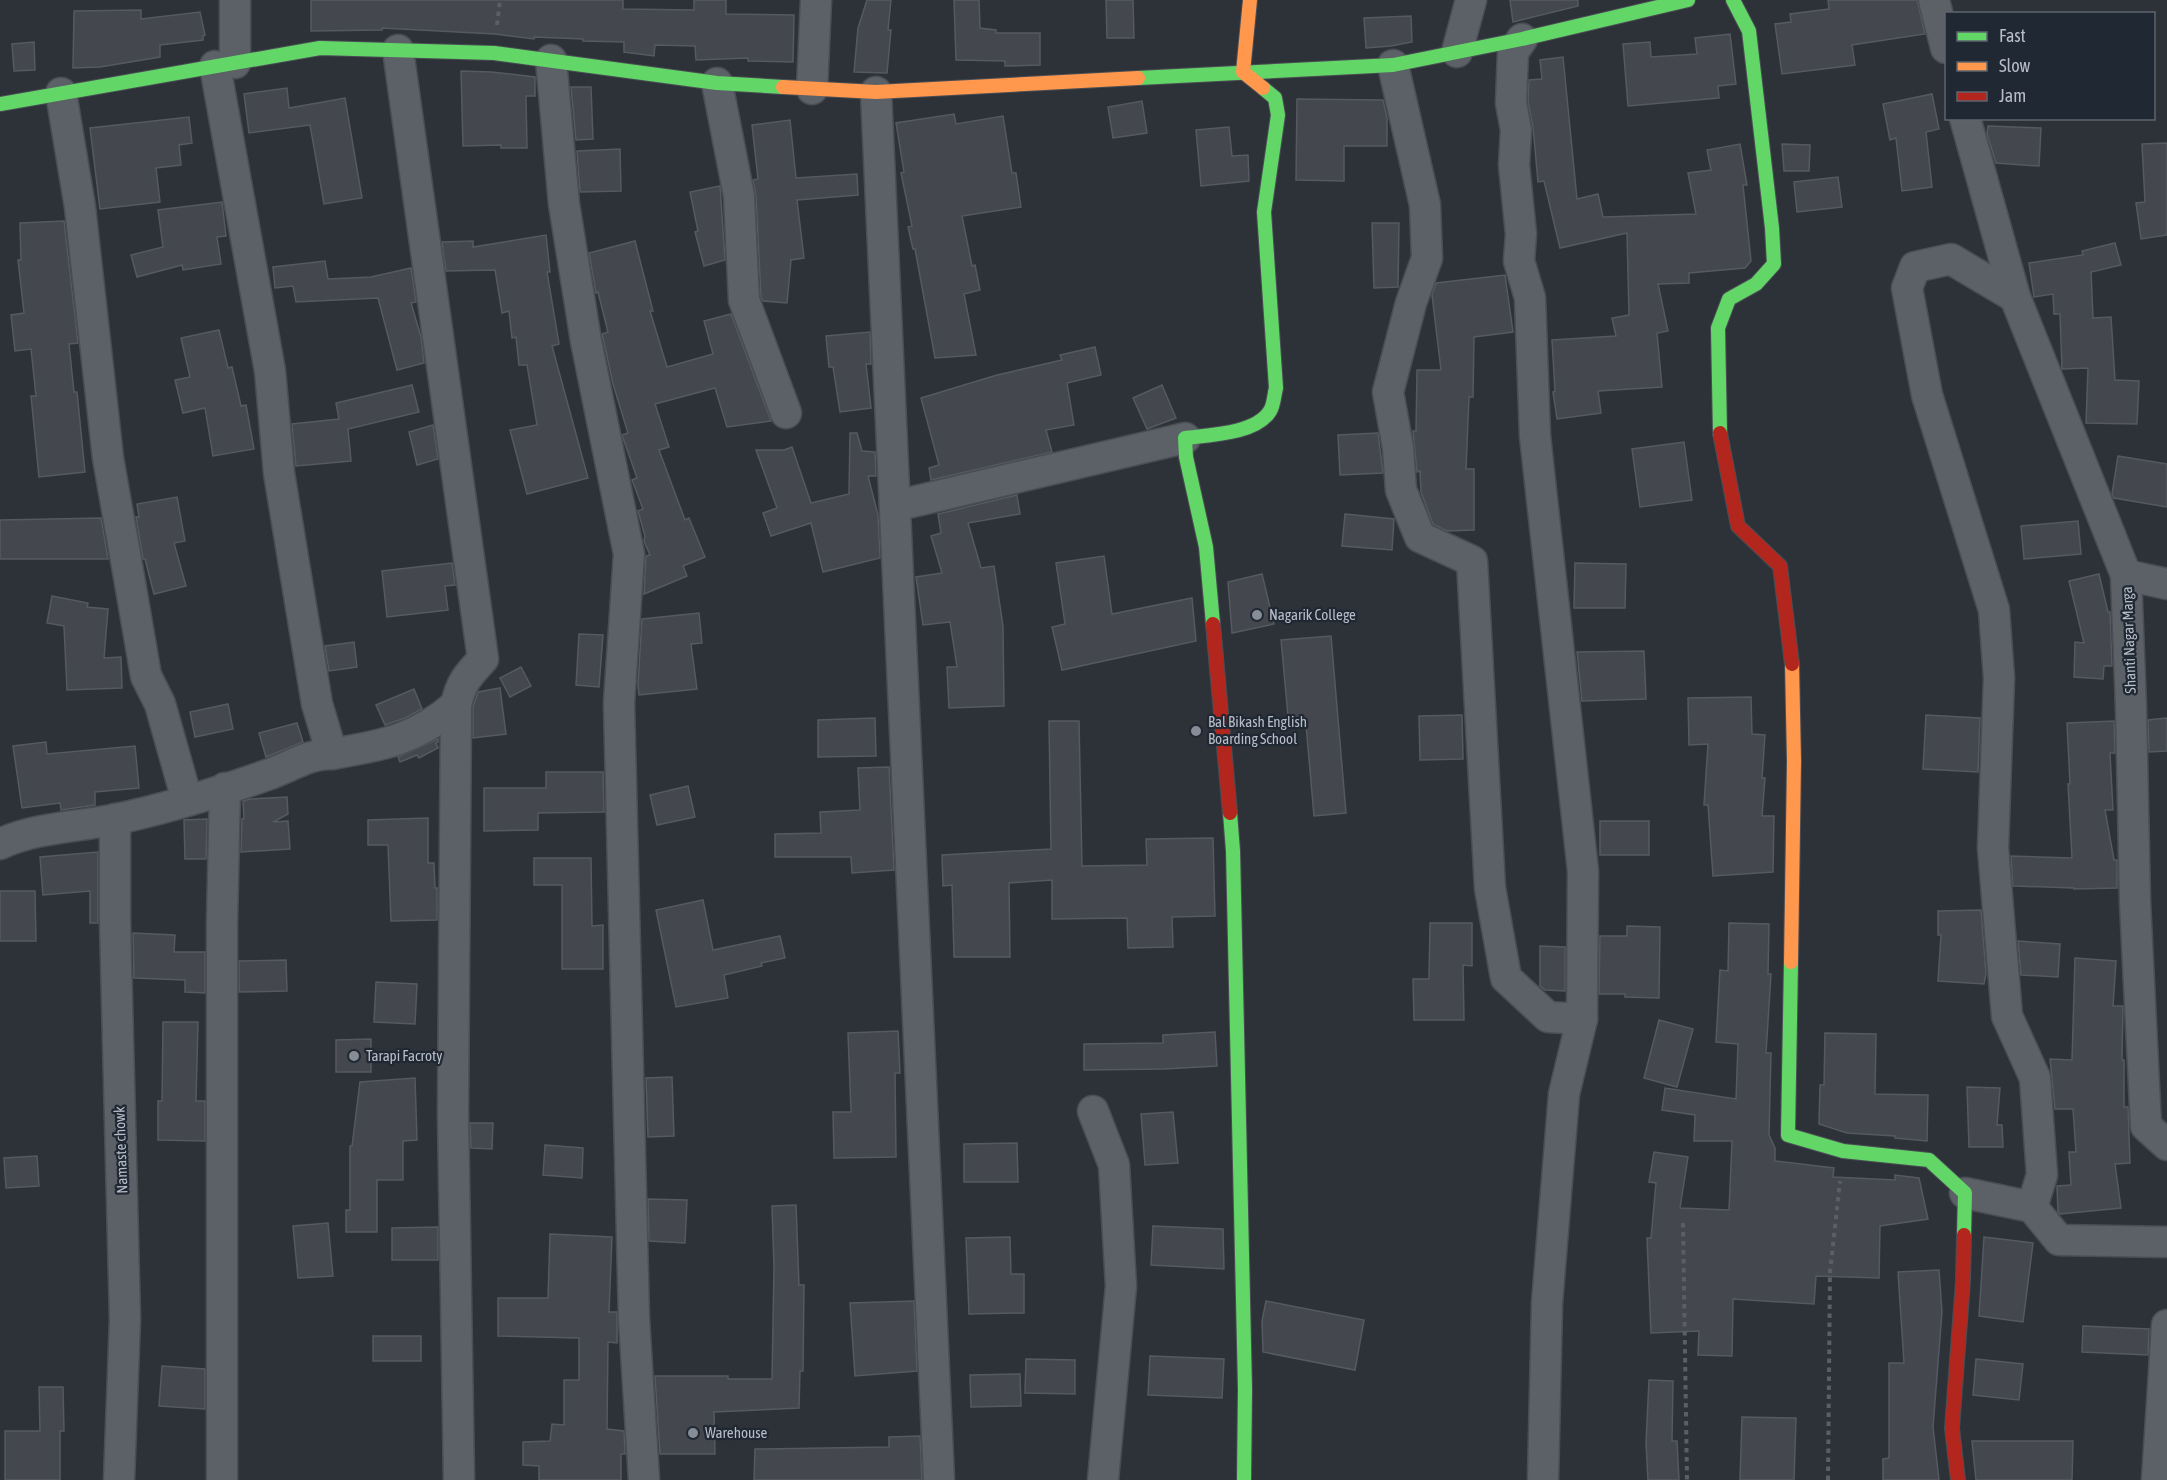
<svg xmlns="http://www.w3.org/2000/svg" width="2167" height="1480" font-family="'Asap Condensed',sans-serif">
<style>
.building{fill:#44474d;stroke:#555961;stroke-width:1.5}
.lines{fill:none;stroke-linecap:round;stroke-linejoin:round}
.street-casing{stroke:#4a4e54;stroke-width:33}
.fast-casing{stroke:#4a4e54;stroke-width:16}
.slow-casing{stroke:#4a4e54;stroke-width:16}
.jam-casing{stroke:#4a4e54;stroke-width:16}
.path{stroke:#5a5f64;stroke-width:4;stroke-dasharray:4.5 4.5;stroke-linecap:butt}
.street{stroke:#5c6067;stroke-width:30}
.fast{stroke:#63d668;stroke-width:14}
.slow{stroke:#ff974d;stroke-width:14}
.jam{stroke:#b3261e;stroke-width:14}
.poi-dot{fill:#878d97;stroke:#202833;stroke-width:2}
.labels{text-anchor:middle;stroke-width:4.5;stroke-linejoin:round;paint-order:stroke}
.poi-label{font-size:15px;fill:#b8bec9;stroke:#202833;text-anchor:start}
.street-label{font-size:15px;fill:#b8bec9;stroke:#202833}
</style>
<rect width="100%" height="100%" fill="#2d3239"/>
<g class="building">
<path d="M311 0H623V9L694 10V0H726V14L794 15 793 62 748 61V58L696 60 695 46 655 45 654 56 624 52V42L583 41V39L534 37V39L495 34 382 28V30L311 31Z"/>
<path d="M867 0H891L888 30H891L887 73 854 72 858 28Z"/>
<path d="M954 0H979L980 28 996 30V33H1040V65L1005 66V61L956 60Z"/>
<path d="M1106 0H1133L1134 38H1107Z"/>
<path d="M1510 0H1578V6L1513 22Z"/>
<path d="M1828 0H1917L1925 34 1852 45 1855 65 1782 74 1775 24 1791 22 1790 14 1829 9Z"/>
<path d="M141 10V19L200 12 205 35 203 36V40L160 45V57L100 67 73 68 74 11Z"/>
<path d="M1411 16 1412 42 1391 46 1366 48 1364 18Z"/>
<path d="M1730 34 1736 84 1718 86 1719 98 1628 106 1623 44 1650 42 1651 57 1697 54 1695 38Z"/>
<path d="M34 42 35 70 14 71 12 44Z"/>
<path d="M1563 57 1577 199 1598 194 1603 217 1696 214 1688 173 1711 170 1707 150 1740 144 1747 185H1743L1751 261 1745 268 1689 273V283L1658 284 1668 331 1657 333 1662 387 1598 391 1601 413 1557 419 1553 392 1555 391 1552 340 1616 336 1612 318 1629 315 1627 233 1560 248 1544 181 1538 182 1533 127 1528 102 1529 80 1542 79 1540 60Z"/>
<path d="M461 71 492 72 535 77V96H526L527 148H501V145L463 146Z"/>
<path d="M571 87H591L593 139 576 140Z"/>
<path d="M287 88 289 108 345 98 362 198 324 204 310 125 249 133 244 94Z"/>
<path d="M1932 94 1939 129 1926 132 1932 187 1902 191 1896 138 1890 140 1883 104Z"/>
<path d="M1297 99 1383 100 1387 118V146H1344V181L1296 180Z"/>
<path d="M1142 101 1147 133 1113 138 1108 107Z"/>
<path d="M954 114 956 124 1003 116 1012 173H1016L1021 207 962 216 972 266 975 265 980 290 964 294 976 355 935 358 915 249H913L908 227 912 226 901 173 904 172 896 123Z"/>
<path d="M189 117 192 143 179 145 181 165 156 168 160 202 100 209 90 128Z"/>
<path d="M790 120 796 178 857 174 858 195 797 200 804 258 791 260 787 303 763 301 761 297 756 195 753 180 758 179 752 125Z"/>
<path d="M1988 126 2041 128 2039 166 1996 163 1987 134Z"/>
<path d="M1229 127 1232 156 1248 155 1249 181 1201 186 1196 130Z"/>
<path d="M2167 143V235L2141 239 2136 203 2145 202 2142 144Z"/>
<path d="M1782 144 1810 145 1809 171H1784Z"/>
<path d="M620 149 621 191 580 192 577 151Z"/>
<path d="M1838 177 1842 207 1797 212 1794 182Z"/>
<path d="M720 186 725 260 704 266 695 232 698 231 690 192Z"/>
<path d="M222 202 226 236 217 237 221 264 183 270 182 265 137 277 131 255 163 247 158 210Z"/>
<path d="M64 221 78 343 69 344 74 392H77L85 472 39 477 31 396H36L31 349 15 351 11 315 24 313 18 260H21L20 223Z"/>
<path d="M1372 223H1399L1398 287 1374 288Z"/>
<path d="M546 235 550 272H547L559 344 552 346 588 478 527 494 510 430 537 425 527 365H519L516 337 512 338 509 311 502 313 495 270 446 271 442 242 473 241V247Z"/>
<path d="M635 241 653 311H650L667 367 713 354 704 321 731 314 771 421 727 427 715 388 655 404 669 447 659 450 685 520 689 518 705 557 683 566 687 576 644 594 646 556 650 555 644 541 645 536 638 511 643 509 632 480 637 478 622 435 628 433 613 384 603 338 602 334 608 332 598 292 596 293 589 253Z"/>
<path d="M2115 243 2121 265 2091 272 2093 318 2111 317 2115 380 2139 381 2137 424 2086 423 2088 368 2062 369 2060 314H2054L2053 294 2034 297 2029 263 2083 255 2082 251Z"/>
<path d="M325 261 328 279 371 277 411 268 416 302 411 303 421 337 424 363 397 370 378 298 296 302 293 286 275 288 273 267Z"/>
<path d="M1505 275 1513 332 1474 337 1473 397H1469L1466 469H1474V530L1447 531 1433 524 1421 492 1420 471 1417 472 1413 431H1416L1417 370H1441L1432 295 1436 283Z"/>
<path d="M219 330 228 368 232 367 241 406 246 405 254 449 213 456 205 408 183 413 175 380 190 377 181 338Z"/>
<path d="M870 332 871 364H866L871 408 840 412 833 367H829L826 336Z"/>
<path d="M1095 347 1101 375 1067 383 1074 425 1046 430 1052 452 931 480 929 468 939 465 921 398 997 375 1062 360 1060 355Z"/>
<path d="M412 385 419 412 348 429 351 461 296 466 292 424 339 419 336 403Z"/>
<path d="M1162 385 1176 418 1147 429 1133 398Z"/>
<path d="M433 425 438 459 417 465 409 432Z"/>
<path d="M850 433H857L862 451 875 452 876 476H868L878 515 880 558 823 572 811 523 771 536 763 513 777 508 756 450H784L792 447 811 503 849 494Z"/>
<path d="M1378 433 1383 473 1340 475 1338 435Z"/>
<path d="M1684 442 1692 500 1640 507 1632 449Z"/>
<path d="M2118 456 2167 464V507L2114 498 2112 494Z"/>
<path d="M1017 495 1020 514 968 523 981 568 994 566 1003 626 1004 706 949 708 947 667H957L950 622 923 625 916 577 942 573 931 536 941 533 938 514Z"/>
<path d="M177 497 185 541 174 543 186 586 154 594 145 559H143L136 517H139L137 504Z"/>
<path d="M1345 514 1394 519 1392 550 1342 546Z"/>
<path d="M101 518 108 559H0V520Z"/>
<path d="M2078 521 2081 554 2024 559 2021 526Z"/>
<path d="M1104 556 1112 614 1192 598 1196 641 1062 670 1052 627 1065 624 1056 563Z"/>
<path d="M452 563 455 585 445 586 448 610 387 617 382 571Z"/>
<path d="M1575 563 1626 564 1625 608H1574Z"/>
<path d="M1262 574 1274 624 1232 633 1228 582Z"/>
<path d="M2099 574 2108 612H2110L2112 666H2104L2103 679 2074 677 2075 642 2084 643 2069 581Z"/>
<path d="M52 596 88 603 87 607 108 609 104 658 121 657 122 688 67 690 64 626 47 623Z"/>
<path d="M699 613 702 643 691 644 697 689 639 695 638 684 642 619Z"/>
<path d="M579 634 603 635 599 687 576 685Z"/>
<path d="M1331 636 1346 813 1314 816 1306 725 1289 727 1281 640Z"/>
<path d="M354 642 357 667 329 671 325 646Z"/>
<path d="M1644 651 1646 699 1582 701 1577 652Z"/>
<path d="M521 667 531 686 510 697 500 678Z"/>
<path d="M500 688 506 734 473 738V707L478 692Z"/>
<path d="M414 689 422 709 405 718 385 725 376 705Z"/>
<path d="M1751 697 1752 734 1765 735 1762 778H1765L1762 816H1774L1773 872 1713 876 1708 805H1704L1708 744 1689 745 1688 698Z"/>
<path d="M228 704 233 729 195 737 190 712Z"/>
<path d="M1462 715 1463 759 1420 760 1419 716Z"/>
<path d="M1926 715 1980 718 1978 772 1923 769Z"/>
<path d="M875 718 876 756 818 757V720Z"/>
<path d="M2167 718V751L2149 752 2148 720Z"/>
<path d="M1049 721H1079L1082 866 1147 865 1146 839 1213 838 1215 916 1172 917 1173 947 1128 948 1127 918 1052 919V880L1009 883 1010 957H954L952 885 943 886 942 855 1051 849Z"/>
<path d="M2114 721 2115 753H2110L2113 810H2105L2114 860H2117V888L2074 889V888L2013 886 2011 856 2072 858 2068 784H2070L2067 723Z"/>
<path d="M297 723 303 742 266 757 259 733Z"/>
<path d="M438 739V742L436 743 438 748 419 758 417 755 400 762 398 757Z"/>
<path d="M46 742 47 754 135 746 139 788 95 792V805L61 810 60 803 22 808 13 746Z"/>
<path d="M889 767 894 870 852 873 851 857H775V834L821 833 820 812 860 810 858 768Z"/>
<path d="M546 772H603L604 812 538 813V830L484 831V788H546Z"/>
<path d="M688 786 695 817 657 825 650 795Z"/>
<path d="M287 797 288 814 273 822 288 821 290 849 241 852 242 819H244L243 801 250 799Z"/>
<path d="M428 818V863H434L435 888H437V920L391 921 388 845H368V820Z"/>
<path d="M207 819 206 859H185L184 820Z"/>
<rect x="1600" y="821" width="49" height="34"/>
<path d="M98 852V923H90V891L43 895 40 857Z"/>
<path d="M534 858H591L592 926 603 925V969H562V885H534Z"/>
<path d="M0 891H35L36 941H0Z"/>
<path d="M703 900 713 950 780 936 785 958 761 963 762 966 724 975 728 998 676 1007 656 910Z"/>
<path d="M1981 910 1986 974 1984 984 1938 981 1941 935H1938V911Z"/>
<path d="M1430 923H1472V966L1463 965 1464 1020H1414L1413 979H1429Z"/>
<path d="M1729 923 1769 924 1768 974H1771L1766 1053H1771L1769 1135 1775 1148V1161L1834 1168 1833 1177 1895 1180V1175L1919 1178 1928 1219 1880 1226 1879 1278 1816 1276 1814 1304 1733 1299 1732 1356 1698 1355 1699 1331 1651 1333 1647 1238H1651L1656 1183 1649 1182 1654 1152 1688 1157 1680 1208 1729 1210 1732 1141H1694L1695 1115 1662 1110 1665 1088 1736 1099 1738 1044 1716 1042 1720 970 1728 971Z"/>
<path d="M1627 926 1660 927 1659 998 1625 997V994H1599L1600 936H1627Z"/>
<path d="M133 933 175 935 174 952H205V993L185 992V980L134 978Z"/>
<path d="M2018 941 2060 944 2058 977 2021 975Z"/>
<path d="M1540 946 1565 947V991L1545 990 1540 986Z"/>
<path d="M2075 958 2116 961 2113 1006H2123L2122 1060H2124V1107H2128L2130 1163 2115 1164 2121 1208 2060 1214 2058 1212 2057 1186 2071 1185 2069 1152H2076L2073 1109H2055L2050 1059 2072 1060Z"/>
<path d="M286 960 287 991 239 992V961Z"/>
<path d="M376 982 417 984 415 1024 374 1022Z"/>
<path d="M1659 1020 1693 1029 1677 1087 1644 1078Z"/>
<path d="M163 1022H198L196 1101H205V1141L158 1140V1101H162Z"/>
<path d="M898 1031 900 1073H895L896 1157 834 1158 833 1112H851L848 1033Z"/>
<path d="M1215 1032 1217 1066 1164 1069 1084 1070V1044L1163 1043V1035Z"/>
<path d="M1825 1033 1876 1034 1875 1094 1928 1095 1927 1141 1895 1138V1136L1847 1133 1819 1124 1820 1085H1824Z"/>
<path d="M371 1039V1072H336V1040Z"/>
<path d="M672 1077 674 1136 648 1137 646 1078Z"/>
<path d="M415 1078 417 1140 403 1141V1180H377V1232H346V1210H350V1146H352L360 1082Z"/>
<path d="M1967 1087 2000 1088 1997 1125H2002L2003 1147H1969Z"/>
<path d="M1173 1112 1178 1163 1145 1165 1141 1114Z"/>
<path d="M470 1123H493L492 1149 471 1148Z"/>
<path d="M1017 1143 1018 1182H964V1144Z"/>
<path d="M545 1145 583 1148 582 1178 543 1175Z"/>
<path d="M37 1156 39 1186 6 1188 4 1158Z"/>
<path d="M648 1199 687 1200 685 1243 649 1241Z"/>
<path d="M796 1205 799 1285H804L803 1371H800L799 1408 714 1412 715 1454H660L655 1376H728V1379H772L774 1268 772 1206Z"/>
<path d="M328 1223 333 1276 298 1278 293 1226Z"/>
<path d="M1153 1226 1223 1229 1224 1269 1151 1265Z"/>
<path d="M438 1227V1260H392V1228Z"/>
<path d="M550 1234 612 1237 609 1312H617V1343L608 1342 607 1429 624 1431 625 1454H621V1480H539V1466L523 1465V1442L550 1441 552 1424 564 1425V1380H579V1338L498 1336V1298H548Z"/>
<path d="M1010 1237 1011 1274H1024V1313L969 1314 966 1238Z"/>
<path d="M1984 1237 2033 1243 2023 1322 1979 1316Z"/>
<path d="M1939 1270 1942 1312 1933 1427 1939 1480H1883V1459L1889 1458V1363H1904L1898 1272Z"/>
<path d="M914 1301 917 1371 855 1376 850 1303Z"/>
<path d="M1266 1301 1364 1320 1355 1370 1263 1352 1262 1321Z"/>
<path d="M2083 1326 2149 1329 2148 1355 2082 1352Z"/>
<rect x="373" y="1336" width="48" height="25"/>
<path d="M1150 1356 1224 1359 1222 1398 1148 1395Z"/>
<path d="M1026 1359 1075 1360V1394L1025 1393Z"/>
<path d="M1976 1359 2023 1364 2019 1400 1973 1395Z"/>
<path d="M162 1366 205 1369V1409L159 1406Z"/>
<path d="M1020 1374 1021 1406 971 1407 970 1375Z"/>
<path d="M1649 1380 1673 1381 1672 1441H1677L1679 1480H1648L1646 1443Z"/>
<path d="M39 1387H63L64 1431H60V1480H5V1431H40Z"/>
<path d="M1742 1417 1796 1418 1794 1480H1740Z"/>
<path d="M920 1436 922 1480H754L755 1449 889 1447V1437Z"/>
<path d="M1972 1441H2073L2072 1480H1976Z"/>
</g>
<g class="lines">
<g class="street-casing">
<g id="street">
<path d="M235 0V63"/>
<path d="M1934 0 1946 48"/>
<path d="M1522 39 1513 52 1511 103 1516 130 1514 165 1521 234 1519 261 1530 298 1535 436 1583 871 1582 1019 1564 1094 1547 1303 1543 1480"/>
<path d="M398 50 483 659C468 675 461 682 456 705L453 1114 459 1480"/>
<path d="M1457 52 1471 0"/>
<path d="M551 60 564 204 586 341 629 554 619 703 634 1319 644 1480"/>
<path d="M1393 65 1425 205 1427 258 1411 303 1388 392 1398 448 1401 490 1420 537 1472 561 1490 888 1506 978 1548 1017 1582 1019"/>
<path d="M717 83 739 196 744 300 786 413"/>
<path d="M812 89 816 0"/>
<path d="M876 92 939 1480"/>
<path d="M61 93 80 207 108 458 129 577 146 676 160 704 187 800"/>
<path d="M1965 118 2015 297 2126 575 2131 708 2135 902 2146 1126 2167 1145"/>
<path d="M2015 297 1951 259 1915 267 1907 288 1927 395 1994 610 1999 678 1993 848 2007 1016 2035 1078 2042 1175 2032 1207"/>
<path d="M895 506 1185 438"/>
<path d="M2126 575 2167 584"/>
<path d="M332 754C384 745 415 740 456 705"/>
<path d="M115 819V921L125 1319 119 1480"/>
<path d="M0 844C34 828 75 827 112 820 161 810 219 792 267 775 288 768 310 753 332 754L317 704 279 473 270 371 215 66"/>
<path d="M1093 1111 1114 1165 1121 1286 1103 1480"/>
<path d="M1965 1193 2032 1207 2059 1240 2167 1242"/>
<path d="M222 1480V923L225 788"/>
<path d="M2157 1480 2167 1325"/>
</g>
</g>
<g class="fast-casing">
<g id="fast">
<path d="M1138 78 1393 65 1522 39 1688 0"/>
<path d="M0 104 320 48 494 53 717 83 783 87"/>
<path d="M1720 433 1718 328 1729 299 1756 284 1774 264 1772 228 1749 31 1733 0"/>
<path d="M1213 624 1206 547 1186 457 1185 438C1209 435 1256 434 1270 411 1274 405 1274 395 1276 388L1264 212 1278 115 1275 98 1263 88"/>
<path d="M1230 813 1233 851 1245 1389 1244 1480"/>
<path d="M1791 962 1788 1135 1843 1151 1929 1160 1965 1193 1964 1235"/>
</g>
</g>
<g class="slow-casing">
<g id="slow">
<path d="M1250 0 1243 72 1263 88"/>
<path d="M783 87 876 92 1138 78"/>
<path d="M1791 962 1794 761 1792 664"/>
</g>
</g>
<g class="jam-casing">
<g id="jam">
<path d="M1720 433 1738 526 1780 566 1792 664"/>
<path d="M1213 624 1230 813"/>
<path d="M1958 1480 1952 1428 1963 1281 1964 1235"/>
</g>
</g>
<g class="path">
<path d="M497 25 500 0"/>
<path d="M1683 1223 1687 1480"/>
<path d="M1828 1480 1830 1272 1840 1181"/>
</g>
<use href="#street" class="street"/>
<use href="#fast" class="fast"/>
<use href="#slow" class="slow"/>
<use href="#jam" class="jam"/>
</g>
<g class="poi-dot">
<circle cx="1257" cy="615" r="6"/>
<circle cx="1196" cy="731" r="6"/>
<circle cx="354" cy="1056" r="6"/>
<circle cx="693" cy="1433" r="6"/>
</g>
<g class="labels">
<g class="poi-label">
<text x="1269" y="620">Nagarik College</text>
<text x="1208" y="727">Bal Bikash English<tspan x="1208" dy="17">Boarding School</tspan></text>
<text x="366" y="1061">Tarapi Facroty</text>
<text x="705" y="1438">Warehouse</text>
</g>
<g class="street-label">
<text transform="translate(2129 640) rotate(-92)" y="5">Shanti Nagar Marga</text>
<text transform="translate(121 1150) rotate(-92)" y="5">Namaste chowk</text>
</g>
</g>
<rect x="1945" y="12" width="210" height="108" fill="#202833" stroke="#5d646f" stroke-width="1.5"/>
<rect x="1957" y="32" width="30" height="9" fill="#63d668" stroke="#5d646f" stroke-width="1.5"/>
<text x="1999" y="42" font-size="18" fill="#b8bec9">Fast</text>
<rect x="1957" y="62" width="30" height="9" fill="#ff974d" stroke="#5d646f" stroke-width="1.5"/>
<text x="1999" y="72" font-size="18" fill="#b8bec9">Slow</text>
<rect x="1957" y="92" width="30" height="9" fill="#b3261e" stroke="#5d646f" stroke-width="1.5"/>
<text x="1999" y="102" font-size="18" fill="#b8bec9">Jam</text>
</svg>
